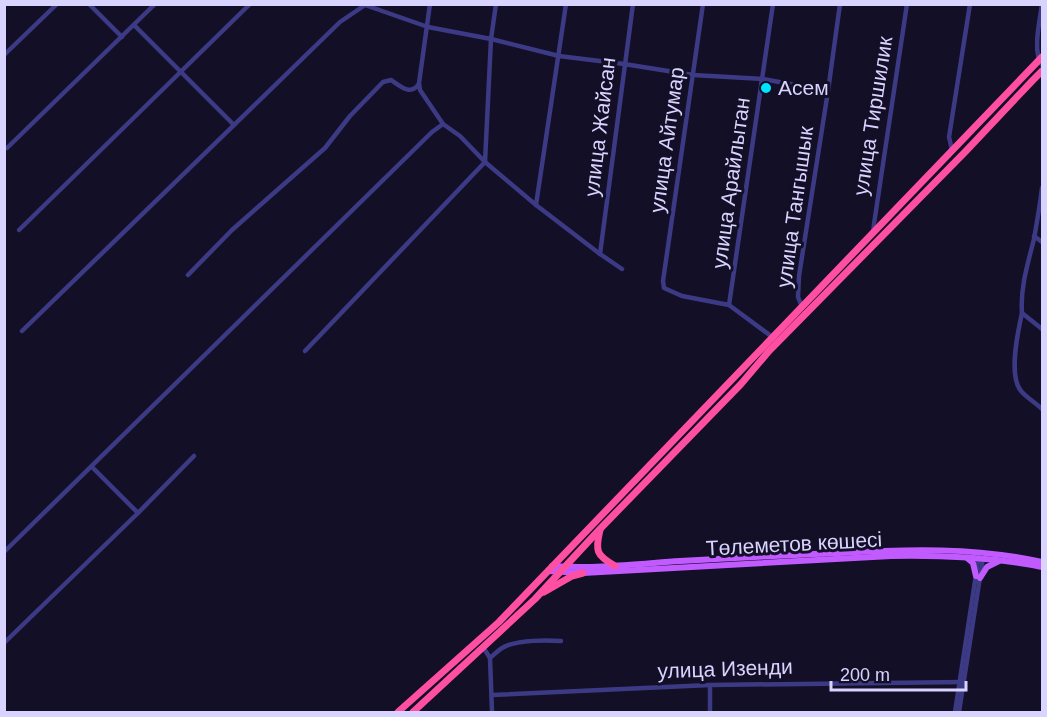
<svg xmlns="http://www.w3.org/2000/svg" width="1047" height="717" font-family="Arial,sans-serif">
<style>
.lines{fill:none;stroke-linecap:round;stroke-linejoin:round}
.minor{stroke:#3d3a85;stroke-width:4.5}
.major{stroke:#c25bff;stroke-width:6}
.highway{stroke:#ff4fa3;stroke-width:7}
.poi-dot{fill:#00e5ff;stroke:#130f26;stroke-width:2}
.labels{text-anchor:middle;stroke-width:6;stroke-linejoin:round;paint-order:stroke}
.poi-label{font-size:21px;fill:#d9d4ff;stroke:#130f26;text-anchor:start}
.street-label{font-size:21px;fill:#d9d4ff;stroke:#130f26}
</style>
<rect width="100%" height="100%" fill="#130f26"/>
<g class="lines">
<g class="minor">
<path d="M89 4 122 37"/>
<path d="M703 4 663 281 664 288 682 296 729 305"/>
<path d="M773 4 729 305 775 339"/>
<path d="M1042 4C1040 20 1032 52 1042 65"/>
<path d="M365 5 428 27 491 39 559 56 624 64 693 75 763 79 828 91"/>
<path d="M134 25 234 125"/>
<path d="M4 55 57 4"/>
<path d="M443 124 460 136 485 162 536 205 600 254 622 269"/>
<path d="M7 148 155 4"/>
<path d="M952 150 949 137 970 4"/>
<path d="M1042 188C1040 205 1037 222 1034 239 1028 263 1020 288 1022 313L1042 329"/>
<path d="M536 205 566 4"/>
<path d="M19 230 250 4"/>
<path d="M873 233 874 224 907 4"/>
<path d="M1034 236 1042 242"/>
<path d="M600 254 633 4"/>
<path d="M188 275 232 230 325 148 350 116 383 82 391 80C399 85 410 96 418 85"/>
<path d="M802 307 798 297 799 276 828 91 840 4"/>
<path d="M1022 313C1018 331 1008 376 1021 391 1027 398 1036 403 1042 409"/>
<path d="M22 331 340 22 365 5"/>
<path d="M305 351 485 162 491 39 496 4"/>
<path d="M92 467 138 513"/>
<path d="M4 552 432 132 443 124 420 90 419 83 430 4"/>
<path d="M4 643 138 513 194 456"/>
<path d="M483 647 490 658 492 712"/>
<path d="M490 658C495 654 500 648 506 646 520 640 546 640 561 641"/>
<path d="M710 685V712"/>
<path d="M492 695 710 685 964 682"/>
<path d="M955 712 979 555"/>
<path d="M959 712 983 558"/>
</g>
<g class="major">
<path d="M967 558 973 563 976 576"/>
<path d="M552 566C595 569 637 564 680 561 733 558 786 555 839 553 907 549 975 547 1042 562"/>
<path d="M548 571 583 573 891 556C943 555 992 557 1042 567"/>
<path d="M980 578 987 567 999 561"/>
</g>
<g class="highway">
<path d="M600 530C595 551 596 555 615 566"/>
<path d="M544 592 572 576 583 573"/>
<path d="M398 712 499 622 1042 57"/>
<path d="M413 712 535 599 600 529 741 384 769 351 966 151 1033 80 1042 71"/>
</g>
</g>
<circle class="poi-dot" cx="766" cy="88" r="6"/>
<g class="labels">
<g class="poi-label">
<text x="778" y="95">Асем</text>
</g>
<g class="street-label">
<text transform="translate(873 116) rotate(-81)" y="7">улица Тиршилик</text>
<text transform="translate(600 127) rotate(-83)" y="7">улица Жайсан</text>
<text transform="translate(667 140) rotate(-82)" y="7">улица Айтумар</text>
<text transform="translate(731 183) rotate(-82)" y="7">улица Арайлытан</text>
<text transform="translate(795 207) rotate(-82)" y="7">улица Тангышык</text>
<text transform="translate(794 544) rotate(-3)" y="7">Төлеметов көшесі</text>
<text transform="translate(725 669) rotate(-2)" y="7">улица Изенди</text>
</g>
</g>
<rect width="1047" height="717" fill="none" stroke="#d9d4ff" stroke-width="12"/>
<path d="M831 681v9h135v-9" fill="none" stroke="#d9d4ff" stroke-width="3"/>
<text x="840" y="681" font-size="18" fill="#d9d4ff" stroke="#130f26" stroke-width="4.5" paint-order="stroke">200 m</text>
</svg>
